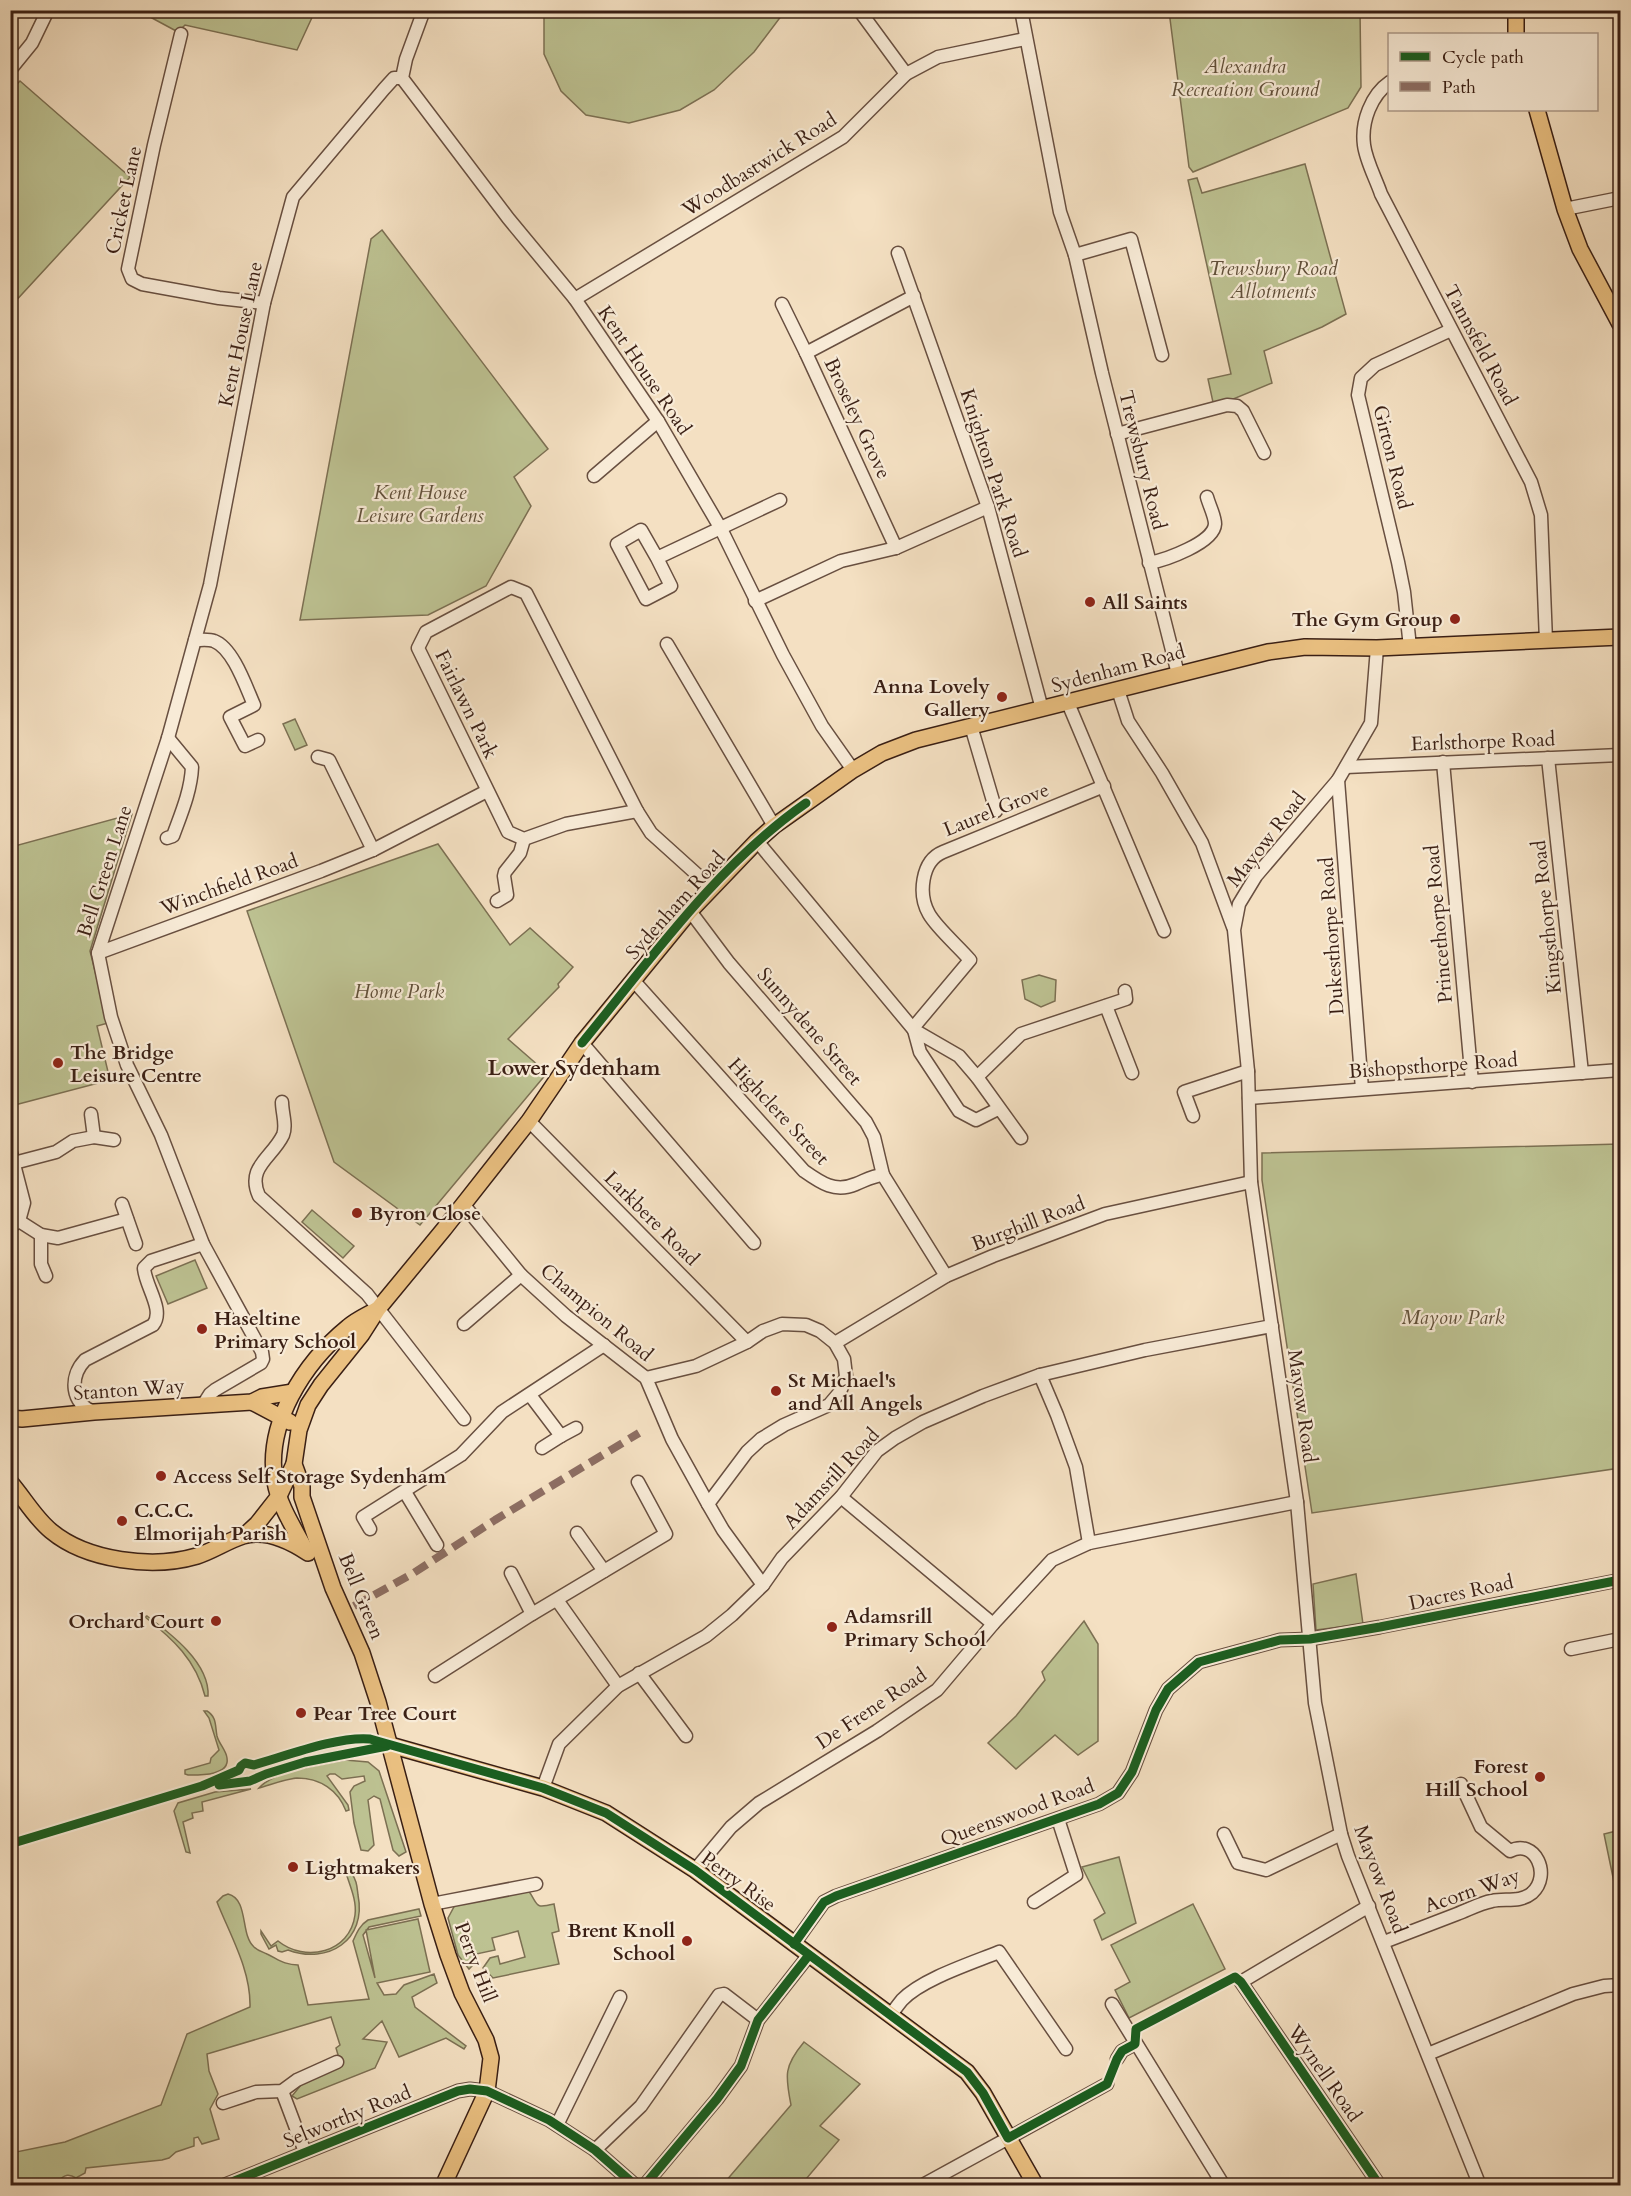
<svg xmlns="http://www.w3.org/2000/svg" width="1631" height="2196" font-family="Cardo,serif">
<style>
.green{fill:#bdc292;stroke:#7c7053;stroke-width:1.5}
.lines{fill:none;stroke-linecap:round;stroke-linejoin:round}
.stream{stroke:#757e75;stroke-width:3}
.minor-casing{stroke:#684f40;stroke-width:15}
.major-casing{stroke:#3a1f14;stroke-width:18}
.minor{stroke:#f8ebd7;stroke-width:12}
.major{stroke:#eac081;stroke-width:15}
.quiet{stroke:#8d6e63;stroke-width:8;stroke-dasharray:15 8;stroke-linecap:butt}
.cycleway-casing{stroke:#f8ebd7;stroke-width:13}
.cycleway{stroke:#1b5e20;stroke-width:9}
.poi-dot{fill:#8f2418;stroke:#f8ebd7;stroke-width:2}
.labels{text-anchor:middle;stroke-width:4.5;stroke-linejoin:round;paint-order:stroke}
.park-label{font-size:20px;font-style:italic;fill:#61503a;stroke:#f8ebd7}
.street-label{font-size:20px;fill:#3a1f14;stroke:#f8ebd7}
.poi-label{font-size:20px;font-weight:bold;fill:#3a1f14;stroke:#f8ebd7;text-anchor:start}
.quarter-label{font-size:22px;font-weight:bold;fill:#3a1f14;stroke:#f8ebd7}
</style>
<rect width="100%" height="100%" fill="#f4e0c2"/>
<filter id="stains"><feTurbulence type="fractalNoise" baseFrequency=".00333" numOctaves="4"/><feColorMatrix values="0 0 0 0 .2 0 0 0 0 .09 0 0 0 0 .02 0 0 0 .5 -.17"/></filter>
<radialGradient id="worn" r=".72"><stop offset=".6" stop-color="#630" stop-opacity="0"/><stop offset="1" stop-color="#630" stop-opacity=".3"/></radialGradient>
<g class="green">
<path d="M139 11H315L297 50 185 25 178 32Z"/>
<path d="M544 11V10L785 11 754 52 714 90 680 110 629 123 586 115 561 91 544 54Z"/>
<path d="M1169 11H1360L1361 87 1348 108 1193 172 1189 167Z"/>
<path d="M20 81 130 177 11 306 10 91Z"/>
<path d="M1305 164 1346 314 1322 327 1264 351 1272 383 1214 407 1208 379 1231 374 1188 180 1197 178 1202 193Z"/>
<path d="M382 230 548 449 514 477 531 506 486 586 428 615 300 620 371 239Z"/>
<path d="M295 719 307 745 295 750 283 724Z"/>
<path d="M132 814 90 951 108 1023 97 1026 110 1080 11 1106V847Z"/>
<path d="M438 844 510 945 530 928 573 967 558 984 559 987 508 1039 547 1073 420 1225 334 1162 247 911Z"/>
<path d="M1039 975 1056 980 1055 1001 1041 1007 1025 999 1022 980Z"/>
<path d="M1620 1144V1468L1312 1513 1262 1180V1153Z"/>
<path d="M312 1210 354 1246 343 1258 302 1222Z"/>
<path d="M195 1260 207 1288 168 1304 156 1276Z"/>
<path d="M1356 1574 1363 1624 1316 1630 1313 1584Z"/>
<path d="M147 1616C170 1633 210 1663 208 1696H205C196 1660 173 1639 145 1617Z"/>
<path d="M1084 1621 1098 1644V1741L1078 1755 1055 1735 1016 1769 988 1743 1016 1716 1045 1680 1042 1672Z"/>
<path d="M204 1711H207C217 1717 215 1726 217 1736 219 1744 226 1750 227 1758 230 1776 199 1775 188 1775L185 1774V1770L210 1763 211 1758 219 1750 209 1718Z"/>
<path d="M345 1760 368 1762 379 1771 406 1852 399 1856 393 1850 380 1799 374 1796 368 1800 374 1845 368 1851 361 1850 354 1823 350 1792 354 1786 365 1781 364 1776 342 1779 335 1774H330L327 1776 348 1805 349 1810 346 1811C338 1790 320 1778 297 1778 285 1779 270 1785 259 1788 275 1770 321 1765 345 1760Z"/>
<path d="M251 1789 202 1802 203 1811 192 1813 193 1818 183 1822 190 1853 186 1852 174 1811 178 1803 215 1792Z"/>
<path d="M1620 1830V1911L1604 1834Z"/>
<path d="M1119 1857 1136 1923 1102 1940 1094 1920 1105 1913 1082 1867Z"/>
<path d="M346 1873H351C357 1880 357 1887 358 1895 367 1940 328 1965 288 1950L282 1952 278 1951 276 1945 269 1949 261 1934V1931L271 1946 278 1941C305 1963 350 1953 355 1915 357 1901 350 1886 346 1873Z"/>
<path d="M528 1890C539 1905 533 1909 554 1904L559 1931 552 1933 559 1964 493 1978 483 1968 490 1958 498 1956 500 1964 525 1957 518 1931 492 1938 495 1950 476 1954 475 1963 469 1969 458 1955 448 1918 455 1905Z"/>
<path d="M228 1894C249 1899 240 1935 254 1947 258 1951 263 1952 267 1954 278 1959 284 1965 298 1965L308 2005 369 1999 353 1941C357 1932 360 1925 368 1920L419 1909 421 1916 369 1927 363 1935 375 1978 366 1930 418 1919 430 1972 377 1983 384 1995 396 1994 404 1985 434 1974 437 1983 412 1997 415 2007 466 2046 464 2049 446 2038 399 2057 382 2021 363 2039 387 2042 375 2068 297 2099 292 2096 305 2080 341 2065 336 2048 340 2045 331 2017 207 2054 209 2071 218 2094 210 2109 219 2139 202 2144 198 2137 194 2138V2146L176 2152 169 2158 162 2160 86 2168 85 2173 76 2178C65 2171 63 2179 54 2182 51 2183 48 2183 44 2183V2185L11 2186V2153L65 2142 161 2105 187 2034 250 2007C251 1970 230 1935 217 1902L223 1896Z"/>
<path d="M1193 1904 1225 1969 1129 2018 1115 1990 1130 1982 1111 1945Z"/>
<path d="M804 2042 860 2084 820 2126 839 2140 801 2185H730L725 2182 791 2105C785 2075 784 2066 804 2042Z"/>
</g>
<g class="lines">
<path class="stream" d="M145 10 151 13"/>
<g class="minor-casing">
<g id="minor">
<path d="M424 10 406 59 402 78 508 218 575 299 658 421 721 529 783 655 822 726 853 770"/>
<path d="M859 10 906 74"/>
<path d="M1021 10 1060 212 1075 255 1102 373 1178 674"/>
<path d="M181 34 154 145 128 269 132 279 142 284 219 298 264 303"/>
<path d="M10 70 32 43 48 10"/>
<path d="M1390 82C1371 95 1361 122 1364 145 1366 161 1376 179 1381 194L1531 482 1541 515 1546 641"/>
<path d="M1565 209 1620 198"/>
<path d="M898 253 988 507 1042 709"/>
<path d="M1075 255 1131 239 1162 355"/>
<path d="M575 299 843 137 906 74 938 57 1025 39"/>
<path d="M782 304 806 353 896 548"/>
<path d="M806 353 914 296"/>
<path d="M1117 434 1227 405 1237 406 1243 411 1264 453"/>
<path d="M594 476 658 421"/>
<path d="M657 558 671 586 646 599 617 544 641 530 657 558 780 500"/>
<path d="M1149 563C1165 560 1214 543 1215 524 1215 516 1209 505 1207 497"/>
<path d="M511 587 526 593 637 811 566 824 524 839 508 832 418 648 426 632Z"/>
<path d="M755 601 841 561 896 548 988 507"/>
<path d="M195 640C201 640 209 639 214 641 233 648 246 687 254 705L230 717 245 746 258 740"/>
<path d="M667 644 774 826"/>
<path d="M1410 647 1404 592 1398 562 1358 395 1361 378 1375 365 1451 330"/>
<path d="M1377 648 1371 723 1338 780 1256 876 1239 904 1234 930 1248 1071 1251 1182 1297 1502 1315 1703 1341 1834 1348 1856 1480 2186"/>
<path d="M1118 690 1128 721 1162 773 1202 843 1233 927"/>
<path d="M1068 703 1164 931"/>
<path d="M971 726 996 811"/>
<path d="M318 757 329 760 373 850"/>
<path d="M1548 758 1582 1073"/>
<path d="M1443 762 1472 1082"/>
<path d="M1346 767 1620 755"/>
<path d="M1338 780 1362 1089"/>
<path d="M637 811 651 833 712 888"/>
<path d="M167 838 173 836C181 814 191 791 192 767L168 738"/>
<path d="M757 841 914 1030"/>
<path d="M497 901 507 895 504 876 505 872 520 853 524 839"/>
<path d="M690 911 729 963 866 1122 874 1137 883 1175"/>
<path d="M98 953 321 871 373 850 487 791"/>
<path d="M633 980 804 1171C821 1183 835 1193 856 1184 866 1180 872 1176 883 1175L946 1276"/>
<path d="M1106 1006 1132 1073"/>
<path d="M913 1028 970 960C959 947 937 928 929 914 918 895 921 861 943 852L1104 786"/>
<path d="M582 1043 754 1243"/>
<path d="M977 1077 1021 1034 1126 999 1125 991"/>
<path d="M1249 1098 1620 1070"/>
<path d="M282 1102C282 1113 287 1125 283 1135 272 1158 246 1167 259 1196L367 1294 464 1419"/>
<path d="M998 1109 976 1120 959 1111 920 1052 914 1030 959 1056 977 1077 1021 1138"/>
<path d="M91 1114 94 1137"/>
<path d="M1193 1116 1184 1092 1248 1071"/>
<path d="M529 1121 747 1342"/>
<path d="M10 1149 24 1203 19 1221 10 1227"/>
<path d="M14 1163 56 1152 73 1141 94 1137 114 1140"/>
<path d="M122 1204 136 1244"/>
<path d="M463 1204 521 1275 566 1316 646 1378 672 1439 708 1504 723 1530 763 1585"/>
<path d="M19 1221 41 1235 58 1238 127 1219"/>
<path d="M41 1235V1264L46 1276"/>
<path d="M464 1324 521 1275"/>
<path d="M835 1343 946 1276 993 1256 1105 1214 1251 1182"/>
<path d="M1040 1375 1057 1415 1076 1467 1089 1543"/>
<path d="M646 1378 696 1366 747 1342 763 1331 782 1324 806 1325 820 1331 835 1343 844 1359 846 1376 840 1392 829 1405 784 1425 761 1439 747 1452 708 1504"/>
<path d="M530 1395 561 1436 542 1448"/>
<path d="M203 1405 210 1394 215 1390 261 1363 263 1359 262 1352 203 1244 161 1135 127 1065 111 1017 98 953 168 738 210 585 264 303 293 197 384 89 394 78H402"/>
<path d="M94 1412C71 1404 69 1377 85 1360L153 1325C165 1310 145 1286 144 1268L151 1261 203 1244"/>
<path d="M561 1436 576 1428"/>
<path d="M405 1492 437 1545"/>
<path d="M841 1497 993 1624"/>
<path d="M370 1529 363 1517 461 1455 502 1412 604 1345"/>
<path d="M577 1533 604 1571"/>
<path d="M511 1573 532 1614"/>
<path d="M557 1600 618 1686"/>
<path d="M1571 1649 1620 1639"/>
<path d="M639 1673 686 1736"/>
<path d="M435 1676 532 1614 666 1534 638 1482"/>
<path d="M543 1788 559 1744 618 1686 706 1636 732 1615 763 1585 782 1558 841 1497 877 1451 895 1438 923 1422 983 1396 1040 1375 1145 1350 1272 1326"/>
<path d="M1224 1834 1238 1863 1266 1870 1341 1834"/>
<path d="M695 1870 731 1827 759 1803 877 1731 937 1690 993 1624 1052 1560 1089 1543 1297 1502"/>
<path d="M1034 1902 1076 1875 1058 1819"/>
<path d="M432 1904 536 1884"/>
<path d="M1369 1906 1241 1982 1380 2186"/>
<path d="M1384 1942C1408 1933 1433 1923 1457 1914 1468 1910 1480 1903 1492 1901 1505 1898 1520 1903 1532 1893 1552 1875 1535 1838 1510 1851L1481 1827 1461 1784"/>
<path d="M794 1944 824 1902 836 1896 1099 1804 1118 1793 1132 1772 1156 1710 1168 1689 1199 1662 1280 1640 1310 1639 1380 1627 1620 1580"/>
<path d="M1112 2004 1224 2186"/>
<path d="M891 2015C894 2010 898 2005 902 2000 922 1979 972 1963 999 1952L1066 2049"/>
<path d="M1428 2054 1573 1994 1604 1986 1620 1985"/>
<path d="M1117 2059 1122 2051 1135 2044"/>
<path d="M282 2091 305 2152"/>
<path d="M223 2103 256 2092 282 2091 297 2080 337 2062"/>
<path d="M557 2125 620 1997"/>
<path d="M595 2150 641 2106 719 1995 724 1994 758 2020"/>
<path d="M222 2186 458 2091 470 2089 487 2091 549 2120 595 2150 636 2186"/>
<path d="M644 2186 717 2099 741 2066 758 2020 809 1955"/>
<path d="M921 2186 1107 2084"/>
</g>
</g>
<g class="major-casing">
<g id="major">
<path d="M1516 10V34"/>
<path d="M1537 110 1565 209 1580 249 1620 324"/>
<path d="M252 1402 290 1422"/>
<path d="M10 1418 22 1419 94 1412 252 1402 262 1397 293 1392"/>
<path d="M10 1482C24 1498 35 1518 51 1531 87 1561 153 1569 197 1556 213 1551 227 1541 243 1536 266 1529 290 1541 308 1553"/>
<path d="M245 1535 257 1524 279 1496 294 1464"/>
<path d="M305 1549C294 1528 279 1505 275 1482 265 1423 304 1363 348 1327 356 1320 367 1315 376 1310"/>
<path d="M390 1745 543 1788 606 1813 695 1870 967 2072 983 2093 1036 2186"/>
<path d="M443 2186 487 2091 491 2058 486 2040 462 1993 448 1955 432 1904 378 1702 362 1653 333 1588 302 1497V1486L294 1464 299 1430 308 1405 321 1385 362 1334 378 1309 444 1229 529 1121 582 1043 690 911 757 841 774 826 853 770 882 753 916 740 1268 652 1305 647 1377 648 1620 637"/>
</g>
</g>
<use href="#minor" class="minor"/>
<use href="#major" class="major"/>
<path class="quiet" d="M354 1606 412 1574 495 1520 639 1433"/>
<g class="cycleway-casing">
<g id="cycleway">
<path d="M582 1043C651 959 716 866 806 803"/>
<path d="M219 1785 250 1781 266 1774 305 1762 387 1746"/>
<path d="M10 1844 202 1786 239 1770 241 1766 245 1763 254 1765C286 1756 338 1736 370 1739L543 1788 606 1813 695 1870 967 2072 983 2093 1008 2138 1107 2084 1117 2059 1122 2051 1135 2044 1136 2029 1235 1977 1241 1982 1380 2186"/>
<path d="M794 1944 824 1902 836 1896 1099 1804 1118 1793 1132 1772 1156 1710 1168 1689 1199 1662 1280 1640 1310 1639 1380 1627 1620 1580"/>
<path d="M222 2186 458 2091 470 2089 487 2091 549 2120 595 2150 636 2186"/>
<path d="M644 2186 717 2099 741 2066 758 2020 809 1955"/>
</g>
</g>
<use href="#cycleway" class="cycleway"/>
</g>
<g class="poi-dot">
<circle cx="1090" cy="602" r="6"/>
<circle cx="1455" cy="619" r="6"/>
<circle cx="1002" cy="697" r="6"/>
<circle cx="58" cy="1063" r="6"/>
<circle cx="357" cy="1213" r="6"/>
<circle cx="202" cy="1329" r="6"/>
<circle cx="776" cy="1391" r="6"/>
<circle cx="161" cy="1476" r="6"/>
<circle cx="122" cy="1521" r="6"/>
<circle cx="216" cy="1621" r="6"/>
<circle cx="832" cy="1627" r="6"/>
<circle cx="301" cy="1713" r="6"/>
<circle cx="1540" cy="1777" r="6"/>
<circle cx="293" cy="1867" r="6"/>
<circle cx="687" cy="1941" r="6"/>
</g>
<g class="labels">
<g class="park-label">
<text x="1245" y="73">Alexandra<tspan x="1245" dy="23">Recreation Ground</tspan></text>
<text x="1273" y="275">Trewsbury Road<tspan x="1273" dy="23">Allotments</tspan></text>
<text x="420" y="499">Kent House<tspan x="420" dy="23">Leisure Gardens</tspan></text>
<text x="399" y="998">Home Park</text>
<text x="1453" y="1324">Mayow Park</text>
</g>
<g class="street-label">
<text transform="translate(759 164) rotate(-32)" y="7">Woodbastwick Road</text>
<text transform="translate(123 200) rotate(-78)" y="7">Cricket Lane</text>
<text transform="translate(240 334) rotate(-78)" y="7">Kent House Lane</text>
<text transform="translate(1481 345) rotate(62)" y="7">Tannsfeld Road</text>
<text transform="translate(645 370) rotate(56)" y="7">Kent House Road</text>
<text transform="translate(858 418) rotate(65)" y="7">Broseley Grove</text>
<text transform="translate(1393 457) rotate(76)" y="7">Girton Road</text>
<text transform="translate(1143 460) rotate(76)" y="7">Trewsbury Road</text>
<text transform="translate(994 473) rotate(72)" y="7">Knighton Park Road</text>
<text transform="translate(1118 668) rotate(-15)" y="7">Sydenham Road</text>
<text transform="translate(467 704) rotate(64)" y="7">Fairlawn Park</text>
<text transform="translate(1483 741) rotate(-2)" y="7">Earlsthorpe Road</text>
<text transform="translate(996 809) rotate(-22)" y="7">Laurel Grove</text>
<text transform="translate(1266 839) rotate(-52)" y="7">Mayow Road</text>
<text transform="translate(104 871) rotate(-72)" y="7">Bell Green Lane</text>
<text transform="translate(229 884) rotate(-20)" y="7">Winchfield Road</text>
<text transform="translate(675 905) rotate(-48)" y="7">Sydenham Road</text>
<text transform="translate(1546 917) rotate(-96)" y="7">Kingsthorpe Road</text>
<text transform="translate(1438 924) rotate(-95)" y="7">Princethorpe Road</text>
<text transform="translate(1331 936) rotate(-94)" y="7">Dukesthorpe Road</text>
<text transform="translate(810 1026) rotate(49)" y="7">Sunnydene Street</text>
<text transform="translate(1433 1065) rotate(-4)" y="7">Bishopsthorpe Road</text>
<text transform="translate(779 1111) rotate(47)" y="7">Highclere Street</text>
<text transform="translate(652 1218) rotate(45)" y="7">Larkbere Road</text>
<text transform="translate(1028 1223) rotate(-21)" y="7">Burghill Road</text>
<text transform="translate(597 1312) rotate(40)" y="7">Champion Road</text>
<text transform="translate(129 1389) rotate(-4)" y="7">Stanton Way</text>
<text transform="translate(1303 1406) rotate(82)" y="7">Mayow Road</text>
<text transform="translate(831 1478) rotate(-47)" y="7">Adamsrill Road</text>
<text transform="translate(1461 1592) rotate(-12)" y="7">Dacres Road</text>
<text transform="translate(362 1596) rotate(68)" y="7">Bell Green</text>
<text transform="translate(871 1708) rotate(-34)" y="7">De Frene Road</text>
<text transform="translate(1017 1812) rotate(-20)" y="7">Queenswood Road</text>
<text transform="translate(1381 1879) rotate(69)" y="7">Mayow Road</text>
<text transform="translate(739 1881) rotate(36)" y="7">Perry Rise</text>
<text transform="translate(1472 1890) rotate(-19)" y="7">Acorn Way</text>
<text transform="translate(476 1962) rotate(69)" y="7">Perry Hill</text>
<text transform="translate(1325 2073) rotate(55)" y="7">Wynell Road</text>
<text transform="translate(347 2116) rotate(-22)" y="7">Selworthy Road</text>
</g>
<g class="poi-label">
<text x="1102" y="609">All Saints</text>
<text x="1443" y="626" text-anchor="end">The Gym Group</text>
<text x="990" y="693" text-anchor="end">Anna Lovely<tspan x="990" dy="23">Gallery</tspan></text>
<text x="70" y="1059">The Bridge<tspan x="70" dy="23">Leisure Centre</tspan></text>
<text x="369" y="1220">Byron Close</text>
<text x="214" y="1325">Haseltine<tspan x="214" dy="23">Primary School</tspan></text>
<text x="788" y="1387">St Michael's<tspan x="788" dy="23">and All Angels</tspan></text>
<text x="173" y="1483">Access Self Storage Sydenham</text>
<text x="134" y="1517">C.C.C.<tspan x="134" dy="23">Elmorijah Parish</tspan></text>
<text x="844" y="1623">Adamsrill<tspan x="844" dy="23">Primary School</tspan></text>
<text x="204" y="1628" text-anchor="end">Orchard Court</text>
<text x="313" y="1720">Pear Tree Court</text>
<text x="1528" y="1773" text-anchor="end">Forest<tspan x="1528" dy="23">Hill School</tspan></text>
<text x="305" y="1874">Lightmakers</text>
<text x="675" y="1937" text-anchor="end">Brent Knoll<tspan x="675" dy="23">School</tspan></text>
</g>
<g class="quarter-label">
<text x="574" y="1075">Lower Sydenham</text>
</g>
</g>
<rect width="1631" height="2196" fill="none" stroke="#f4e0c2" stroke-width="36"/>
<rect x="12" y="12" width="1607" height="2172" fill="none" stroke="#3a1f14" stroke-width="3"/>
<rect x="18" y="18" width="1595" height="2160" fill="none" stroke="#3a1f14" stroke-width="1.5"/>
<rect x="1388" y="33" width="210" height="78" fill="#f8ebd7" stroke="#ac9989" stroke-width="1.5"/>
<rect x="1400" y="52" width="30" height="9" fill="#1b5e20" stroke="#ac9989" stroke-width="1.5"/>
<text x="1442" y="63" font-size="18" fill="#3a1f14">Cycle path</text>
<rect x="1400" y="82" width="30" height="9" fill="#8d6e63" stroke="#ac9989" stroke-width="1.5"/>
<text x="1442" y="93" font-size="18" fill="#3a1f14">Path</text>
<rect width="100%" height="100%" filter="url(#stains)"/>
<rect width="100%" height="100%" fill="url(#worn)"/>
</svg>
